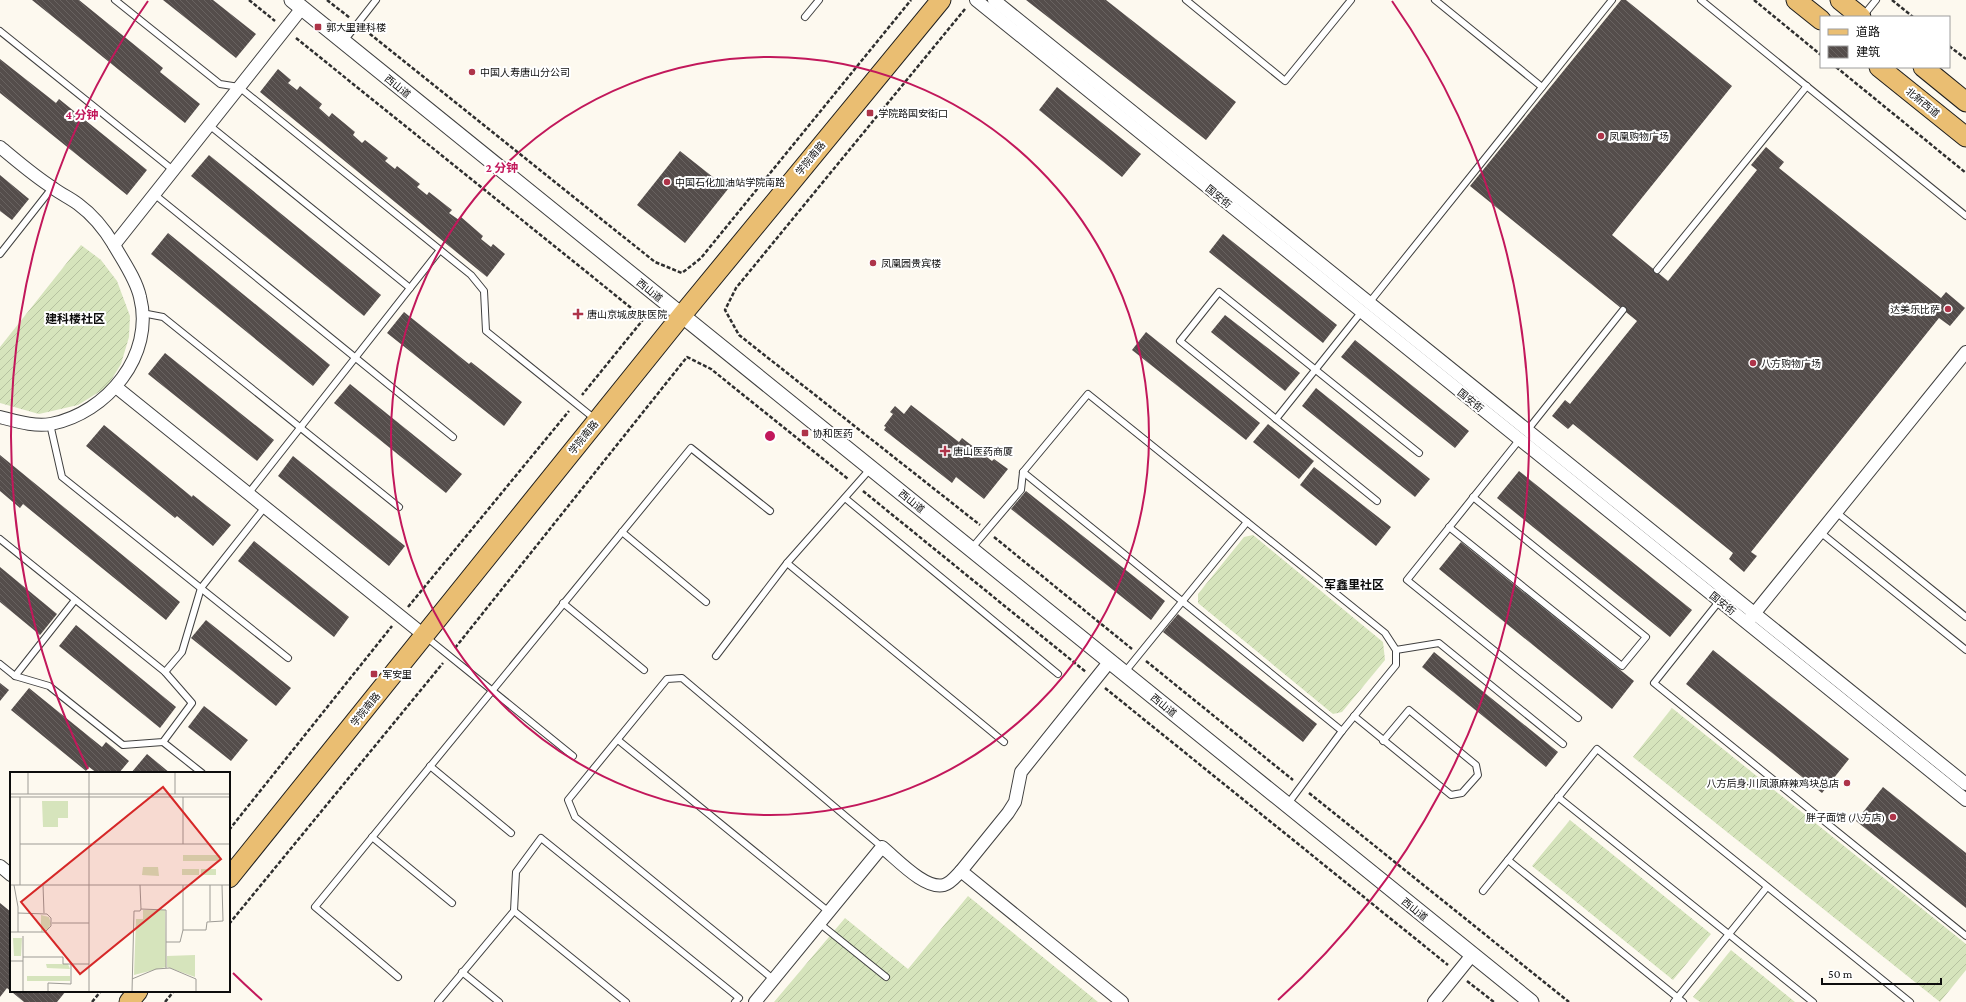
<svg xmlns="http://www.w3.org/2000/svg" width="1966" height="1002" font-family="'Crimson Pro','Noto Sans SC',serif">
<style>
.garden{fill:url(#garden-furrows)}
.building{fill:url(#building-back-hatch)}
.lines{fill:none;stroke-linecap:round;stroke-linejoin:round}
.service-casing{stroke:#404040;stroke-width:8}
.minor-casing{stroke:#404040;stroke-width:14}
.tertiary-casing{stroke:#404040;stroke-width:17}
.primary-casing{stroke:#1e1e1e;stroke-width:21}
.path{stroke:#2f2f2f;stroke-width:2.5;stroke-dasharray:4 2;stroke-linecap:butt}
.service{stroke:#fff;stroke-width:6}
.minor{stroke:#fff;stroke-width:12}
.tertiary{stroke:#fff;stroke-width:15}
.primary{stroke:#eabe72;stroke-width:19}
.ring{fill:none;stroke:#c2185b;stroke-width:2}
.poi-dot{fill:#ae3449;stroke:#fff;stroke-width:1.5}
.labels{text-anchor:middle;stroke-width:4;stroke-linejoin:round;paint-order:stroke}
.poi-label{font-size:10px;fill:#0d0d0d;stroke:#fff;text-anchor:start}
.street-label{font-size:10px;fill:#0d0d0d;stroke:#fff}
.quarter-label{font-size:12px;font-weight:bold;fill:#0d0d0d;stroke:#fff}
.inset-road{fill:none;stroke:#9d9b95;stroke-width:1}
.view{fill:#d62828;fill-opacity:0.15;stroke:#d62828;stroke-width:2}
.inset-edge{fill:none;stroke:#0d0d0d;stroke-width:2}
.centre{fill:#c2185b;stroke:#fff;stroke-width:2}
.ring-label{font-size:12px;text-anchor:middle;font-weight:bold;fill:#c2185b;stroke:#fff;stroke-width:4;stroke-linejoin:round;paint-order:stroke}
</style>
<defs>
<pattern id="garden-furrows" width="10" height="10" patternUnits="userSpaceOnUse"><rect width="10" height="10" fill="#d6e4bc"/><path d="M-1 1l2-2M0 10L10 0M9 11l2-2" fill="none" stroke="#b6c2a0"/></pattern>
<pattern id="building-back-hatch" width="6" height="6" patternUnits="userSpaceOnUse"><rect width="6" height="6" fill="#544d4b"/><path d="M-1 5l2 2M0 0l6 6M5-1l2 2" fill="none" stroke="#686260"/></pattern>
</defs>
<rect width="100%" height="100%" fill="#fdf9ef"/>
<g class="garden">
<path d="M81 245 101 260 117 281 130 316 129 337 121 364 107 387 78 405 39 414 0 403V347Z"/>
<path d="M1253 535 1383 642 1385 660 1342 712 1333 714 1198 603V594L1244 537Z"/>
<path d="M1672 708 1966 944V970L1940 1002 1633 757Z"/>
<path d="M1570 820 1711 934 1673 980 1532 866Z"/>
<path d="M968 896 1098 1002H774L845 918 908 969Z"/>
<path d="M1731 950 1795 1002H1700L1693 997Z"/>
</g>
<g class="building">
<path d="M32 0H79L163 68 160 72 200 104 185 123Z"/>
<path d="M163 0H213L256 34 236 58Z"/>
<path d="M1026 0H1106L1236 102 1206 140Z"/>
<path d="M1621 0H1626L1732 86 1612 235 1668 281 1757 170 1751 165 1766 147 1784 162 1779 168 1941 298 1946 292 1965 308 1950 326 1939 318 1751 552 1757 556 1744 572 1729 559 1733 553 1573 424 1568 429 1552 416 1565 400 1570 404 1637 321 1470 186Z"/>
<path d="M0 59 56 103 59 99 147 170 127 195 0 93Z"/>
<path d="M278 69 291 80 288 83 297 90 300 86 322 104 319 108 329 117 332 113 355 132 353 135 362 143 365 140 388 158 385 161 395 169 397 166 420 184 417 187 427 195 429 192 452 210 449 213 459 220 461 217 483 236 481 239 491 247 493 244 505 254 487 277 260 92Z"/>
<path d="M1057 87 1141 154 1122 177 1039 110Z"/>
<path d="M680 151 728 189 685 243 637 205Z"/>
<path d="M209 155 381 295 364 316 191 176Z"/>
<path d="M0 175 29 199 12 220 0 211Z"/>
<path d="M168 233 330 365 313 386 151 254Z"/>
<path d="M1223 234 1337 325 1323 343 1209 252Z"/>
<path d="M404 312 469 364 471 362 522 402 504 426 387 333Z"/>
<path d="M1225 315 1300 373 1285 391 1211 332Z"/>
<path d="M1146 332 1260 423 1246 440 1132 350Z"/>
<path d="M1355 340 1469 431 1455 448 1341 357Z"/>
<path d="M165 353 274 440 257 461 148 374Z"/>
<path d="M350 384 462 474 446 493 334 403Z"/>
<path d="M1316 388 1430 479 1415 497 1302 406Z"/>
<path d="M911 405 959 442 962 438 992 461 994 459 1008 469 984 499 956 477 952 483 884 430 886 427 884 426 893 414 890 412 895 406 904 414Z"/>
<path d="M1268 424 1314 461 1299 479 1253 442Z"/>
<path d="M104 425 192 497 193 495 231 525 213 546 177 516 175 518 86 446Z"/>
<path d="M0 455 180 602 166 620 23 504 20 508 0 491Z"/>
<path d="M293 456 405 546 389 566 278 476Z"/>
<path d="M1314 467 1391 527 1376 546 1300 485Z"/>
<path d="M1519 471 1692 610 1670 637 1497 498Z"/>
<path d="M1026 491 1165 601 1151 620 1011 509Z"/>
<path d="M254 541 349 617 334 637 238 561Z"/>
<path d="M1461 542 1634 681 1612 709 1439 569Z"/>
<path d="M0 567 57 614 40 635 0 602Z"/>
<path d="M1178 614 1317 724 1303 742 1163 632Z"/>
<path d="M206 620 291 688 276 706 191 638Z"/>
<path d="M76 625 176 707 160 728 59 646Z"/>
<path d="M1713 650 1849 759 1822 793 1686 684Z"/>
<path d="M1434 652 1558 752 1546 767 1422 667Z"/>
<path d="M0 683 9 690 0 701Z"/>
<path d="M29 688 102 747 106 742 129 761 119 773H97L89 767 86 771 11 710Z"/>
<path d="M204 706 248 740 231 761 188 727Z"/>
<path d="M147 754 170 773H131Z"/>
<path d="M1883 787 1966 853V908L1856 821Z"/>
<path d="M0 903 11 912V991H66L57 1002H24L7 988 0 997Z"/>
</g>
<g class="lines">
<g class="service-casing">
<g id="service">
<path d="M115 0 220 84 239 87 471 275 484 291 486 331 595 419"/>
<path d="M1186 0 1285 81 1351 0"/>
<path d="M1435 0 1542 87"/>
<path d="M1701 0 1966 216"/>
<path d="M1863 16 1876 0"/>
<path d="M805 17 819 0"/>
<path d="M0 31 173 170"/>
<path d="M344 41 376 0"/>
<path d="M209 125 410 288"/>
<path d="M154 194 453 437"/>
<path d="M0 254 52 188"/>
<path d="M1657 270 1807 86"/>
<path d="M1369 303 1612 0"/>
<path d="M142 313 163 317 399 507"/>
<path d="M1276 419 1363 310"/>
<path d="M50 424 62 477 288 658"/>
<path d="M1526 432 1623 310"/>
<path d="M1520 439 1407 580 1578 718"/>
<path d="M1023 472 1342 731"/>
<path d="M248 494 440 250"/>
<path d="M845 498 1058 674"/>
<path d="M1377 501 1180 341 1219 292 1419 453"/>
<path d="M1836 512 1966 617"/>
<path d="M1449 527 1622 666 1646 637 1473 497"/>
<path d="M622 532 706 602"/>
<path d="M1820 532 1966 650"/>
<path d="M0 539 165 672 192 703 163 742 123 745 49 686 15 676 0 664"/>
<path d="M971 549 1021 490 1023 472 1088 394 1385 633 1396 650V665L1342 731 1287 805"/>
<path d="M787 563 1004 742"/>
<path d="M1721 599 1654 683 1966 936"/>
<path d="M563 603 644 670"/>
<path d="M426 637 573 756"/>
<path d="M1396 650 1439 643 1563 744"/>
<path d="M716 656 787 563 871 468"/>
<path d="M165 672 182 652 201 588 265 507"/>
<path d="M1124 673 1247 522"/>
<path d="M15 676 75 600"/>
<path d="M1354 716 1451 795 1462 793 1478 775 1476 765 1409 710 1383 741"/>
<path d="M618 740 829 912"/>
<path d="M163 742 202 773"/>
<path d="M430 766 511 833"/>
<path d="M1558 797 1813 1002"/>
<path d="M372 837 452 903"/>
<path d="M1508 860 1683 1002"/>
<path d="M1483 891 1597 749 1910 1002"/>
<path d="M514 911 626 1002"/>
<path d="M819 923 886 977"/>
<path d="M462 972 499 1002"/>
<path d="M398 977 315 907 691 448 770 511"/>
<path d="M773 979 575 817 568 800 667 679 682 678 882 847"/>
<path d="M438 1002 514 911 516 872 541 838 739 998 735 1002"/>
<path d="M1674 1002 1767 887"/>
</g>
</g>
<g class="minor-casing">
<g id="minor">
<path d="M976 0 1966 800"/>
<path d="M994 0 1966 784"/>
<path d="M0 147C17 161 34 176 53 188 61 194 70 198 78 204 93 215 105 230 114 245 123 261 136 279 140 297 155 355 107 413 51 424 34 427 16 421 0 417"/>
<path d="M114 245 302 8"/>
<path d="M116 387 425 636"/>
<path d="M1749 620 1966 352"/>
<path d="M1110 661 1021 772 1015 802 1008 813 961 871 1122 1002"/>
<path d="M0 866 11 875"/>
<path d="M755 1002 882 847C897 859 925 890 944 885 951 883 956 876 961 871"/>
<path d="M1434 1002 1472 955"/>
</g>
</g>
<g class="tertiary-casing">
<path id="tertiary" d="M292 0 1531 1002"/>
</g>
<g class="primary-casing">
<g id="primary">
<path d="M1796 0 1821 20"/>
<path d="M1840 0 1861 17"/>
<path d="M1879 67 1966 137"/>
<path d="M1923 67 1966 102"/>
<path d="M229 878 682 315 941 0"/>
<path d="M129 1002 138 991"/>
</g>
</g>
<g class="path">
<path d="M249 0 275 21"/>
<path d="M327 0 350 18"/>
<path d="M1754 0 1821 55"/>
<path d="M1892 0 1913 17"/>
<path d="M965 9 736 288 725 310 739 335 980 525"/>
<path d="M365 30 655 262 682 273 701 258 911 0"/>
<path d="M296 38 635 311 642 321 582 395"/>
<path d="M1949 46 1966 59"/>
<path d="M1836 67 1966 173"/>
<path d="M863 491 1086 672"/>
<path d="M994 537 1132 649"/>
<path d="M408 607 569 411"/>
<path d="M455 648 687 357 711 369 848 479"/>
<path d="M1146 661 1293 780"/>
<path d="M1105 688 1448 965"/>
<path d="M1309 793 1569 1002"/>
<path d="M229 830 392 626"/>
<path d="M229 924 443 663"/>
<path d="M1467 981 1494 1002"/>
<path d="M92 1002 101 991"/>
<path d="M165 1002 174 991"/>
</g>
<use href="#service" class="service"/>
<use href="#minor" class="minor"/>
<use href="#tertiary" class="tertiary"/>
<use href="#primary" class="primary"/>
</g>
<g class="ring">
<circle cx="770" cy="436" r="379"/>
<path d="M262 1000A759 759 0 0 1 233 973M88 769A759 759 0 0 1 148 1M1392 1A759 759 0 0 1 1278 1000"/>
</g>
<g class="poi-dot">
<rect x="314" y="23" width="8" height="8" rx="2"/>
<circle cx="472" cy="72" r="4"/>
<rect x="866" y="109" width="8" height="8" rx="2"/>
<circle cx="1601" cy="136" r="4"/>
<circle cx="667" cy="182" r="4"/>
<circle cx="873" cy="263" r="4"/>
<circle cx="1948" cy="309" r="4"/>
<path d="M576 308h4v4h4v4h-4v4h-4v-4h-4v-4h4z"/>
<circle cx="1753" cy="363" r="4"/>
<rect x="801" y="429" width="8" height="8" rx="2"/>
<path d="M943 445h4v4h4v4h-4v4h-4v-4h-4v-4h4z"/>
<rect x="370" y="670" width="8" height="8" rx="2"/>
<circle cx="1847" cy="783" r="4"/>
<circle cx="1893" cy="817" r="4"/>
</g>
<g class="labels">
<g class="poi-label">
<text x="326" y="31">郭大里建科楼</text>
<text x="480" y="76">中国人寿唐山分公司</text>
<text x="878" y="117">学院路国安街口</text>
<text x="1609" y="140">凤凰购物广场</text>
<text x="675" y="186">中国石化加油站学院南路</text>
<text x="881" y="267">凤凰园贵宾楼</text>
<text x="1940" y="313" text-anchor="end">达美乐比萨</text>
<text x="587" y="318">唐山京城皮肤医院</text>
<text x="1761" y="367">八方购物广场</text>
<text x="813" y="437">协和医药</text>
<text x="953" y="455">唐山医药商厦</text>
<text x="382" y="678">军安里</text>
<text x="1839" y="787" text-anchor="end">八方后身·川凤源麻辣鸡块总店</text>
<text x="1885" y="821" text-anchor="end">胖子面馆 (八方店)</text>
</g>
<g class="street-label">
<text transform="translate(398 86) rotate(39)" y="4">西山道</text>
<text transform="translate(1923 102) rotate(39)" y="4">北新西道</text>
<text transform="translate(810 158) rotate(-51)" y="4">学院南路</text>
<text transform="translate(1219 196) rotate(39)" y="4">国安街</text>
<text transform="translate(650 290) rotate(39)" y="4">西山道</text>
<text transform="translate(1471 400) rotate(39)" y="4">国安街</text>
<text transform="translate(583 437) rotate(-51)" y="4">学院南路</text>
<text transform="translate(912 501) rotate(39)" y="4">西山道</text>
<text transform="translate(1723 603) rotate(39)" y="4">国安街</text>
<text transform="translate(1164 705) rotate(39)" y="4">西山道</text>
<text transform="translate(365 709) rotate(-51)" y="4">学院南路</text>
<text transform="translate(1415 909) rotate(39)" y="4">西山道</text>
</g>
<g class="quarter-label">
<text x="75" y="323">建科楼社区</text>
<text x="1354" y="589">军鑫里社区</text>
</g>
</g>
<g transform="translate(10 772)">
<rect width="220" height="220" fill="#fdf9ef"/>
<path d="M32 29H58V46H48V55H33Z" fill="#d6e4bc"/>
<path d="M173 83H210V89H173ZM148 95 149 104 132 103 133 95ZM172 97H189V103H172ZM191 97H206V103H191ZM133 138H155L156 195 124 203 126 147H133ZM31 143 39 145 41 152 38 157 31 160ZM3 166H12L11 184H4ZM185 183V205L157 195V184ZM36 192H58L60 197 37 196ZM17 204H60V209H17Z" fill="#d6e4bc"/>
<path class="inset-road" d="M18 0V22M0 22H220M165 22V0M0 25H220M10 25V113M173 25V72M10 72H220M0 113H220M4 113 8 135V160M33 113 34 141M130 113 131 137 156 138V196M200 149V113M42 151H79M173 158H196L197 150 213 149 212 113M0 160H35L41 154V146L37 142 8 141M13 164V220M156 170H170L173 158V113M13 185H53V192H79M0 189H13M122 207 146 197 160 196 186 207V220M38 220V211L61 212V192M79 220V0M122 220 124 139H130L131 137"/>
<path class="view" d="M153 15 211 87 70 202 11 130Z"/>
<rect width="220" height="220" class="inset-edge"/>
</g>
<circle cx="770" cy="436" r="6" class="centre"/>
<g class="ring-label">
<text x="82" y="119">4 分钟</text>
<text x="502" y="172">2 分钟</text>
</g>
<rect x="1820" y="16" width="130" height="52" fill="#ffffff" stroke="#9e9e9e"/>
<rect x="1828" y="29" width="20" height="6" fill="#eabe72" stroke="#9e9e9e"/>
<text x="1856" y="36" font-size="12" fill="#0d0d0d">道路</text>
<rect x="1828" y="46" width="20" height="12" fill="url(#building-back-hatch)" stroke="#9e9e9e"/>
<text x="1856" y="56" font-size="12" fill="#0d0d0d">建筑</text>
<path d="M1822 978v6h119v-6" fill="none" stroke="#0d0d0d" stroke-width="2"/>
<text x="1828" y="978" font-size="12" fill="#0d0d0d" stroke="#ffffff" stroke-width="3" paint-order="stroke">50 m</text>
</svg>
